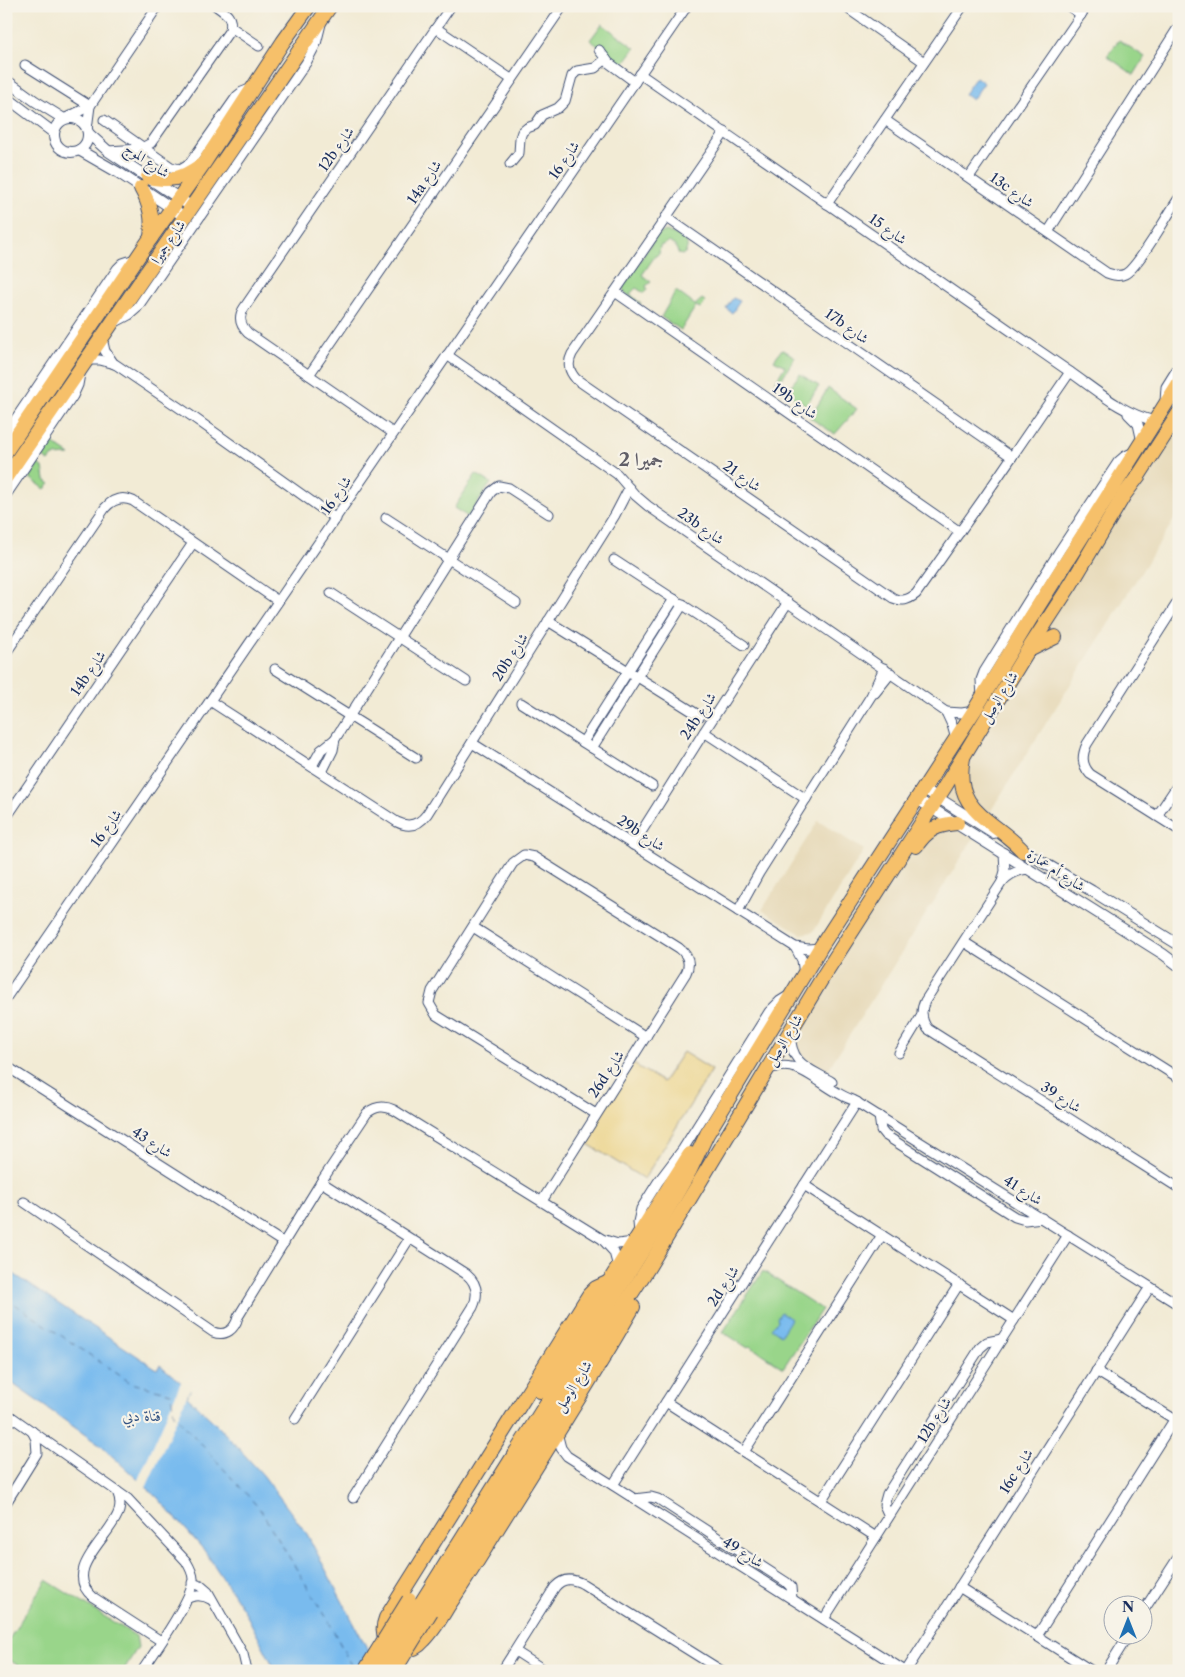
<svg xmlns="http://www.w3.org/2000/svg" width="1185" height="1677" font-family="'Libre Caslon Text',Amiri,serif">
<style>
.built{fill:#e7daba}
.green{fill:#99d58a;stroke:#5a8274}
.sand{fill:#eeda9e;stroke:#84847e}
.water{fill:#79bbee;stroke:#4a75a6}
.pier{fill:#f2ebd5}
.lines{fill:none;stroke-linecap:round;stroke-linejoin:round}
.ferry{stroke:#325282;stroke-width:1;stroke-dasharray:6 5;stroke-linecap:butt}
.minor-casing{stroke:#3b4b70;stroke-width:11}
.tertiary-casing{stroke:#3b4b70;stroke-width:12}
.primary-casing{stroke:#3b4b70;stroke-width:16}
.minor{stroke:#fff;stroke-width:9}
.tertiary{stroke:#fff;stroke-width:10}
.primary{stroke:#f6c06b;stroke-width:14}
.primary-bridge-casing{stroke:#3b4b70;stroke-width:16;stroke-linecap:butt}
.primary-bridge{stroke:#f6c06b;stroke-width:14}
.labels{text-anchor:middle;stroke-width:4.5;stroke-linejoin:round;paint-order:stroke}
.street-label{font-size:14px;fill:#1b2f5e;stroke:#f7f3e8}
.water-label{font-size:15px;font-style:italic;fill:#325282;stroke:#f7f3e8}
.district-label{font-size:19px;font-weight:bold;fill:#605e68;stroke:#f7f3e8}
</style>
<rect width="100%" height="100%" fill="#f7f3e8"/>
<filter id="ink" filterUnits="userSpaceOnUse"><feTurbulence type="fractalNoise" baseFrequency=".02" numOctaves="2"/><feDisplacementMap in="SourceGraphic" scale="10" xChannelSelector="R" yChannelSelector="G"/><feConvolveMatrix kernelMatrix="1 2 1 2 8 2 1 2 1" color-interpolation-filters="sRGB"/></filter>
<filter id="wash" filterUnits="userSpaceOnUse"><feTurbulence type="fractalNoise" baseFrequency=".0096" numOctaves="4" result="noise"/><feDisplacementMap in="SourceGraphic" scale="20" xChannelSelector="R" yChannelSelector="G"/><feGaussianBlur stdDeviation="1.12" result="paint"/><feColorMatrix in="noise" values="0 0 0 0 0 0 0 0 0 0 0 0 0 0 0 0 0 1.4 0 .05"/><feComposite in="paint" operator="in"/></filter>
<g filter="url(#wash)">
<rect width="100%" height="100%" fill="#f2ebd5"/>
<g class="built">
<path d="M1179 412V512L825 1074 792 1047 786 1037 915 838 960 777 964 753Z"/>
<path d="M818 821 864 850 813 932 801 934 762 910Z"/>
</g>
<g class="green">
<path d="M602 24 635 48 623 64 590 40Z"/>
<path d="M1119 40 1145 57 1134 75 1107 56Z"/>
<path d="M666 231C671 233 686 237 687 244 688 247 686 250 686 252L682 255 679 254 675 246 669 242 660 246 659 254 655 256 642 275 651 282 646 286 647 289 644 293 636 288 630 294 640 303 641 305 624 292 623 287 657 235Z"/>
<path d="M676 291 695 305 702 299 706 302 700 308 696 306 681 330 661 317Z"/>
<path d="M782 349 795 357 777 386 776 381 785 366 774 360Z"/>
<path d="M800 374 819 386 806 405 786 392Z"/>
<path d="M828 388 857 409 835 434 810 418Z"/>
<path d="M52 443 70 455 53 456 49 461 43 457Z"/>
<path d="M38 464 43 467 45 480 50 484 45 489 30 478Z"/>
<path d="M476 474 491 483 468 517 454 508Z"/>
<path d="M763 1271 822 1309 783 1368 750 1346 748 1348 723 1332Z"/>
<path d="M46 1580 136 1636 138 1647 123 1671H27L6 1658V1644Z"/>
</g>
<path class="sand" d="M683 1052 712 1070 644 1179 583 1141 632 1063 663 1082Z"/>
<g class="water">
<path d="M976 77 984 83 972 100 964 94Z"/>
<path d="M733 298 740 301 732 313 726 308Z"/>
<path d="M6 1269 157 1369 160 1365 190 1390 187 1397 217 1425 263 1475 307 1534 379 1671H276L244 1610 204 1550 158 1498 101 1446 6 1379Z"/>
<path d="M781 1312 791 1319 781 1335 771 1328 778 1321 777 1318Z"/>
</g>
<path class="pier" d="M182 1380 191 1387 145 1490 137 1482Z"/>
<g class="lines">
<path class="ferry" d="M6 1298 131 1383 171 1393 174 1414 259 1508 328 1620 354 1671"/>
</g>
</g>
<g filter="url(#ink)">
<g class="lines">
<g class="minor-casing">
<g id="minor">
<path d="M844 6 924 62"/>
<path d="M1069 6 1081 15"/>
<path d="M231 27 259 46"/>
<path d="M436 28 511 79"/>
<path d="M599 50 609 63 635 82"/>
<path d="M25 65 90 106"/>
<path d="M640 74 1070 372C1096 390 1123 414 1155 421"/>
<path d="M66 118 90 106"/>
<path d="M104 120 171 167 180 169 190 163 237 96 242 92 252 88"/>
<path d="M885 120 1107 273C1113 275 1119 277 1125 274 1138 268 1169 212 1179 198"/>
<path d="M87 129 90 106 158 6"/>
<path d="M725 132 572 354C567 364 569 371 576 379L893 598C902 602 908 600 916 594L983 499 1070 372"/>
<path d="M108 151 140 149 151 143 230 30C233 17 226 13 216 6"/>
<path d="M510 164 519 153 520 138 522 132 527 128 535 125 542 115 558 108 565 101 572 76 577 71 595 68 606 59"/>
<path d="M969 177 1087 6"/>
<path d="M827 204 963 6"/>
<path d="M666 217 1012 457"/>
<path d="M1048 232 1179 26"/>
<path d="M615 292 960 532"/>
<path d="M114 323 129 315 137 308 306 63 316 44 321 24"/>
<path d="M102 338 105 351 114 364"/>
<path d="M447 355 617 474 635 495 648 506 946 712 952 725 956 739"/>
<path d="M86 360H100L115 364 193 417 336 519"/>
<path d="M309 375 563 6"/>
<path d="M1165 402 1166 387 1179 366"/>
<path d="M1128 414 1138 424 1142 442"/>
<path d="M6 433 117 269 123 263 138 258"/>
<path d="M393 433 248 333C240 325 238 317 244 308L451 6"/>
<path d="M6 495 73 396 78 385 80 374"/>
<path d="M386 518 516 603"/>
<path d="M614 560 744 645"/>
<path d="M331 593 466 681"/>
<path d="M1179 600 1087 744C1082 755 1081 764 1090 774L1179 830"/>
<path d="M548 621 700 716"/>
<path d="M6 653 105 508C113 499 122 496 133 501L278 601"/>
<path d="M275 669 416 758"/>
<path d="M875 693 891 673"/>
<path d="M982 698 981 680 984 672 1060 550 1118 462 1125 456 1134 452"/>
<path d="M210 701 397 822C409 828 419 825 427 814L615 515 629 488"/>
<path d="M521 703 652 786"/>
<path d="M946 712 962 713 974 711"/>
<path d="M704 732 806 799"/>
<path d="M583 742 674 599"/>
<path d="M472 743 795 947 808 949 820 948"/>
<path d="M592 748 683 604"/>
<path d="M312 766 321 750 335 739"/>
<path d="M322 772 333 750 335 739 491 492 499 486 509 488 549 514"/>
<path d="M1157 816 1179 783"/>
<path d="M6 818 193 543"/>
<path d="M633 845 704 732 788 602"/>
<path d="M1029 869C1017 870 1009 874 1002 882L925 1001C920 1011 921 1020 928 1029L1179 1188"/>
<path d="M1002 882 1005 871 1004 853"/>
<path d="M738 911 759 873 871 696 884 668"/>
<path d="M473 927 646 1037"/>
<path d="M964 942 1179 1078"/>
<path d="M795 947 802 960 804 975"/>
<path d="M6 998 687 6"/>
<path d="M790 1033C791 1065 807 1067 832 1082"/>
<path d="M899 1053 922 1015"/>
<path d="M6 1066 284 1243"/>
<path d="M768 1069C775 1067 783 1065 791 1067 810 1070 832 1094 853 1100L1179 1305"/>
<path d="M879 1116 881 1130 885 1135 1015 1217 1025 1220 1042 1218"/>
<path d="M321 1182 466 1274C477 1283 479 1294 473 1307L353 1498"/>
<path d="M804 1185 1014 1320"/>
<path d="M542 1201 686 973C691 963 688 955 679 948L534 857 524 855 513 863 432 991 429 1003 436 1015 596 1114"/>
<path d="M24 1202 213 1332C226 1337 235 1329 238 1317L321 1182 367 1113C376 1106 384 1105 394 1110L602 1239 614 1252 618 1267"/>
<path d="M639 1233 638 1222 641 1209 658 1182 683 1149 769 1012 780 1001 788 996"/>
<path d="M605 1240 618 1244 634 1242"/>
<path d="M1096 1371 1179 1422"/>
<path d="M666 1402 876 1537"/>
<path d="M6 1413 128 1499 186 1561C189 1566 193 1573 193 1579 194 1597 154 1653 142 1671"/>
<path d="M295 1419 409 1239"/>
<path d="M557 1433 561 1448 567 1456 905 1671"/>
<path d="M744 1452 882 1235"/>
<path d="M613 1485 857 1102"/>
<path d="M117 1491C120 1498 121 1504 119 1511 111 1537 61 1570 93 1597L161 1641"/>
<path d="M634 1499 651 1497 658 1499 786 1582 791 1587 792 1599"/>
<path d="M821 1501 959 1284"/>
<path d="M6 1503 37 1453 36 1439 32 1431"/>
<path d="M889 1516 884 1505 887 1494 980 1348 987 1342 1002 1339"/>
<path d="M192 1583 201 1586 208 1592 243 1654 247 1671"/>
<path d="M959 1587 1092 1671"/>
<path d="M188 1598C197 1594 204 1595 212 1600"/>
<path d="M1142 1613 1179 1556"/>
<path d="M824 1619 1068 1235"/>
<path d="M1037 1636 1174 1420"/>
<path d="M515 1651 546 1671"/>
<path d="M502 1671 555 1587C563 1578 572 1578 583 1584L722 1671"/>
<path d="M906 1671 1150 1287"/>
<path d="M1106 1671 1129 1634"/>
</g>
</g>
<g class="tertiary-casing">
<g id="tertiary">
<path d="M6 80 35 101 64 119"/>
<path d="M6 97 54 133"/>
<circle cx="71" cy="135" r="17"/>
<path d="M88 133 108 151 192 207"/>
<path d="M79 150 119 173 185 217"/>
<path d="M924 789 994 833"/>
<path d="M917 799 1163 954 1179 966"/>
<path d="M1017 847 1092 891 1179 945"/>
</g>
</g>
<g class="primary-casing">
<g id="primary">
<path d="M148 177C171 181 180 180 200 166"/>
<path d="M141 188C151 206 153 219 151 238"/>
<path d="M6 451 150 239 204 163 283 42 309 6"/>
<path d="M6 477 330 6"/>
<path d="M1029 650 1055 637"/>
<path d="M963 758C952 812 994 819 1023 851"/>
<path d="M916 846C928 829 936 825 957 823"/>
<path d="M609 1282 596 1288 589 1295 386 1618C380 1633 386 1650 405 1650 413 1650 419 1646 424 1640 434 1630 441 1618 448 1606 465 1581 481 1555 497 1529 543 1456 590 1382 633 1307"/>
<path d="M540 1391 690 1154"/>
<path d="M420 1605 658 1226 690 1170 707 1134 820 948 974 711 1030 619 1179 383"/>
<path d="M431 1611 582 1370 648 1268 824 975 944 788 1028 650 1071 584 1124 495 1139 475 1179 413"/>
</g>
</g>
<use href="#minor" class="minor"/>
<use href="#tertiary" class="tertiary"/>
<use href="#primary" class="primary"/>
<g class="primary-bridge-casing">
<g id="primary-bridge">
<path d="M365 1671 409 1600"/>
<path d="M379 1671 420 1605"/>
<path d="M394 1671 431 1611"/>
</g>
</g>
<use href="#primary-bridge" class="primary-bridge"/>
</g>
</g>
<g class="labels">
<g class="street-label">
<text transform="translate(336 149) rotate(-55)" y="5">12b شارع</text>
<text transform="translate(147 160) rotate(34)" y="5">شارع الموج</text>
<text transform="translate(564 160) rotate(-56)" y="5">شارع 16</text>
<text transform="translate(424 182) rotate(-56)" y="5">14a شارع</text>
<text transform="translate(1012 190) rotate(35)" y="5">13c شارع</text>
<text transform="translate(888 229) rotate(35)" y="5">شارع 15</text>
<text transform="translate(168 242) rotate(-56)" y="5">شارع جميرا</text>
<text transform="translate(847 326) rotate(35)" y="5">17b شارع</text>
<text transform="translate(795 401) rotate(35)" y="5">19b شارع</text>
<text transform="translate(742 476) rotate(35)" y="5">شارع 21</text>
<text transform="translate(336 495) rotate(-56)" y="5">شارع 16</text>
<text transform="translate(701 526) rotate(35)" y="5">23b شارع</text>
<text transform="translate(510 657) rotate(-58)" y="5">20b شارع</text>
<text transform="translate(88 673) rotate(-56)" y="5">14b شارع</text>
<text transform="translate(999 697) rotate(-58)" y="5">شارع الوصل</text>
<text transform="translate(698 716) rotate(-57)" y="5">24b شارع</text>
<text transform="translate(106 828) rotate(-55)" y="5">شارع 16</text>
<text transform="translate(641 833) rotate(33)" y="5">29b شارع</text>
<text transform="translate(1056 870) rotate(33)" y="5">شارع أم عمارة</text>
<text transform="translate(784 1040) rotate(-59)" y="5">شارع الوصل</text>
<text transform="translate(606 1074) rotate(-57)" y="5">26d شارع</text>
<text transform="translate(1061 1097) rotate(32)" y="5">شارع 39</text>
<text transform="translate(152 1142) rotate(33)" y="5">شارع 43</text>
<text transform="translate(1023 1190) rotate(32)" y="5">شارع 41</text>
<text transform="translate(723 1286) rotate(-57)" y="5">2d شارع</text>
<text transform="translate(573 1386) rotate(-58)" y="5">شارع الوصل</text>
<text transform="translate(934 1420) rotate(-58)" y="5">12b شارع</text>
<text transform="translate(1016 1471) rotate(-58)" y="5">16c شارع</text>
<text transform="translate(743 1552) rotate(32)" y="5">شارع 49</text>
</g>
<g class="water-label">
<text x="142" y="1421">قناة دبي</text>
</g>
<g class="district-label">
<text x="641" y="466">جميرا 2</text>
</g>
</g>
<rect width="1185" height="1677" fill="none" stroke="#f7f3e8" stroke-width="25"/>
<g transform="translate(1128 1620)"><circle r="24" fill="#f7f3e8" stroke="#9fa5b1"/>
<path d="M0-4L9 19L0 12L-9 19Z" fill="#1f6fb2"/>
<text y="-8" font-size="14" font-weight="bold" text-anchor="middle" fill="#1b2f5e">N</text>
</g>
</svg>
